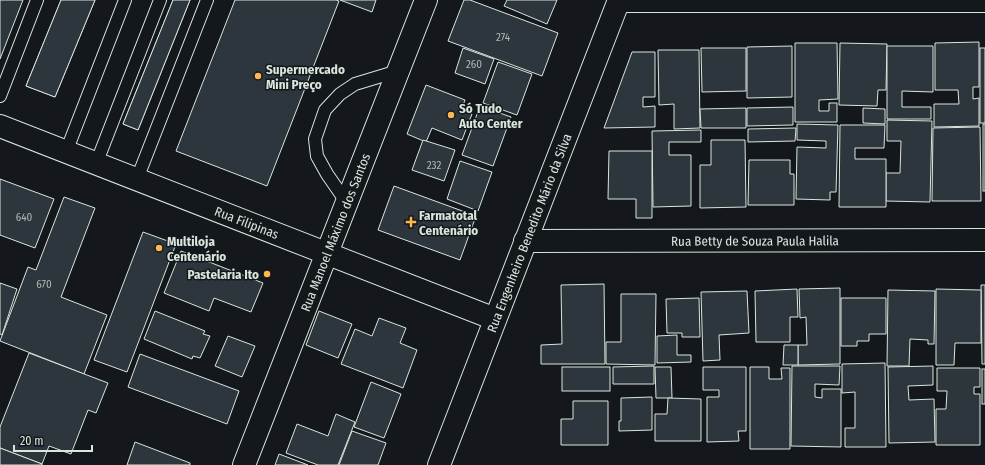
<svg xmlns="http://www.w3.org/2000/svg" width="985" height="465" font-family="'Fira Sans Condensed',sans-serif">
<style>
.building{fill:#2c363c;stroke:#d8e6dc}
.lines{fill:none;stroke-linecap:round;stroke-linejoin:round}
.service-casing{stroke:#d8e6dc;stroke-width:14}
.minor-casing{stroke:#d8e6dc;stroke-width:24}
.tertiary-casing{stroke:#d8e6dc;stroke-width:24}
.service{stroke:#14181c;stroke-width:12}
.minor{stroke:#14181c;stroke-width:22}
.tertiary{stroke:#14181c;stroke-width:22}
.poi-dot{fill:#ffb74d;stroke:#14181c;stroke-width:1.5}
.labels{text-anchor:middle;stroke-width:3;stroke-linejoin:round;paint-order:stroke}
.number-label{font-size:11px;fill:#adbab4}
.poi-label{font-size:13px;font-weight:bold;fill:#d8e6dc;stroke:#14181c;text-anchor:start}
.street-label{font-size:13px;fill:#d8e6dc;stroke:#14181c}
</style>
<rect width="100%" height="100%" fill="#14181c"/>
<g class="building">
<path d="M0 0H23L0 59Z"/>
<path d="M61 0H95L55 97 26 86Z"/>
<path d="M61 0H95L55 97 26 86Z"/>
<path d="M173 0H190L138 130 123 124Z"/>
<path d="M173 0H190L138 130 123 124Z"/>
<path d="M235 0H336L339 1 267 186 176 151Z"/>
<path d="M340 0H376L372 12Z"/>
<path d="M464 0H470L558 33 542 76 448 41Z"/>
<path d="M507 0H557L547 24 504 6Z"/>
<path d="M979 42V87H973V99L979 98V126L934 127V104H959L958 90H935V43Z"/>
<path d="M795 43H837L838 99 819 100V111H829V103H837V122H795Z"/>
<path d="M840 43 887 44 886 90H878L877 106 839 105Z"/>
<path d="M792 46V97L747 98V47Z"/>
<path d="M887 46H933V92L902 91V107H931V119H887Z"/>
<path d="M463 48 494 59 485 84 455 73Z"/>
<path d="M701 48H746V91L702 92Z"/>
<rect x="980" y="48" width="5" height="75"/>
<path d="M658 50H699L700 128 674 129V104L659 105Z"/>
<path d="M632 52H655V97H643V107L655 106V127L604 128Z"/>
<path d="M498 62 532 74 517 115 483 103Z"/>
<path d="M426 85 465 100 461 110 472 114 462 140 432 128 426 142 407 134Z"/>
<path d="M480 106 511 117 493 166 462 155Z"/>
<path d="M793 107V125L747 126V108Z"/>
<path d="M746 108V128H701L700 109Z"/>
<path d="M863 108 885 109V124L863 123Z"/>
<path d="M887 120 932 121 930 202 886 201V173H900L901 141H887Z"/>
<path d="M797 124 838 125 836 192H830V200L796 199 797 147 826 148V141L797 140Z"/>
<rect x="983" y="124" width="2" height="67"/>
<path d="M840 125H885L884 148H855V159H886V207H839Z"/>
<path d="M980 127 981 201H932L933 128Z"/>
<path d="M796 128 795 141 748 142V129Z"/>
<path d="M701 130V142H669V155H691V206L653 207 652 131Z"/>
<path d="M423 140 455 150 444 181 412 170Z"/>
<path d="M711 140H745L746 207 700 208V165H711Z"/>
<path d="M609 151H652V218H636V199H608Z"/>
<path d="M749 160H790V174H794V205H748Z"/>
<path d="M460 161 492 172 478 211 447 199Z"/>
<path d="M0 179 54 199 35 248 0 235Z"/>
<path d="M394 186 476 216 460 260 378 230Z"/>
<path d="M64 197 95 208 61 297 107 315 84 374 0 341 28 267 36 270Z"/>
<path d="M143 232 176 244 127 372 94 360Z"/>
<path d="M181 251 263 283 251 312 214 298 209 311 164 293Z"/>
<path d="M0 283 17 289 2 335 0 334Z"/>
<path d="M604 284 605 364H541V345L562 344 561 285Z"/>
<path d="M981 285H985V364H982Z"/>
<path d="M840 288V364L798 365V345H807L806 317 800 318 799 289Z"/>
<path d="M797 289 798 317H790V342H756L755 291Z"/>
<path d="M936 289 981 290V343H955L954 365H936Z"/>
<path d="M888 290 935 291 934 344H928V340L910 339 909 366H887Z"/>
<path d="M747 291 749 333 719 335 720 360 703 361 701 292Z"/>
<path d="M621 294H656L655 365 606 364V342H621Z"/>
<path d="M699 298 700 337H682V333H667L666 299Z"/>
<path d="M841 298H886V334H869V341H857V346H841Z"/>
<path d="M155 311 205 331 203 334 210 336 200 358 193 356 192 359 144 339Z"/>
<path d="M319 311 352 324 338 358 306 345Z"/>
<path d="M379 318 406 328 400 343 417 350 403 388 341 364 355 329 372 336Z"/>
<path d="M677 335V355H691V362L657 363V336Z"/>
<path d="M228 336 255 346 242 377 215 366Z"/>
<path d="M784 345H798V365H783Z"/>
<path d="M29 353 108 383 96 413 88 410 71 454 49 446 42 464 0 448V427Z"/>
<path d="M140 354 239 391 227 424 128 387Z"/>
<path d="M885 363 886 447H845V428H855V392L842 393V364Z"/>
<path d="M654 366V384H613V367Z"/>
<path d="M792 366H840L839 385 815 384V397L822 398V389H841V447L791 446Z"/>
<path d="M933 366V385L908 386 909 400 934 399 935 442 889 443 888 367Z"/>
<rect x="562" y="367" width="48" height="24"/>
<path d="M655 367H671L672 398H656Z"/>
<path d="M703 367H746V431H738L739 441 707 442V397H719V390H703Z"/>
<path d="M750 367H769V379H782L781 368H790V449H750Z"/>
<path d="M937 368H980V387H974V394H980V445H936V409H946L947 391H937Z"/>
<rect x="982" y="369" width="3" height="35"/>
<path d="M371 382 401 394 384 438 354 427Z"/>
<path d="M652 397V430L619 431V421H621V398Z"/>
<path d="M668 398 701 399V441H655V414H667Z"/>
<path d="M573 401H608V445H561V419H573Z"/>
<path d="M336 414 355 422 338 465H318L286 453 297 424 328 436Z"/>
<path d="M352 431 386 443 378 465H339Z"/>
<path d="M135 442 190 463V465H127Z"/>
<path d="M0 448 42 464V465H0Z"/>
<path d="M279 454 308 465H275Z"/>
</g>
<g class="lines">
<g class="service-casing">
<g id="service">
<path d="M0 96 37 0"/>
<path d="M66 152 125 0"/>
<path d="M96 164 160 0"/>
<path d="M137 179 207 0"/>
<path d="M347 203 327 174 317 156 315 139 325 110 340 94 355 84 398 71"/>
</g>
</g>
<g class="minor-casing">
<g id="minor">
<path d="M618 1H985"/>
<path id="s1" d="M525 241 985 240"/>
<path id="s2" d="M244 465 426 0"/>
</g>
</g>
<g class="tertiary-casing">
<g id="tertiary">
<path id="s3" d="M0 126 495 319"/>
<path id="s4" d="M439 465 619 0"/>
</g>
</g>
<use href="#service" class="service"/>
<use href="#minor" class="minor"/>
<use href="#tertiary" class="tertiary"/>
</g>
<g class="poi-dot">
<circle cx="258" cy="76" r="4"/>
<circle cx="451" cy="115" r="4"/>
<path d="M409 216h4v4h4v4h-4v4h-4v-4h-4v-4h4z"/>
<circle cx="159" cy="248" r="4"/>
<circle cx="267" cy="274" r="4"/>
</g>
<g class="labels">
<g class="number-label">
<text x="503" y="41">274</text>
<text x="474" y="68">260</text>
<text x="434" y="169">232</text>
<text x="24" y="221">640</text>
<text x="44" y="288">670</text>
</g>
<g class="poi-label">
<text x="266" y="74">Supermercado<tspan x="266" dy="15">Mini Preço</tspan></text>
<text x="459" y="113">Só Tudo<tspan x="459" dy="15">Auto Center</tspan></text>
<text x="419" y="220">Farmatotal<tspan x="419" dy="15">Centenário</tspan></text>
<text x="167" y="246">Multiloja<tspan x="167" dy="15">Centenário</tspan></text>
<text x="259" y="279" text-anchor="end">Pastelaria Ito</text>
</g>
<g class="street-label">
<text dy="5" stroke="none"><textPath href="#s3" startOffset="265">Rua Filipinas</textPath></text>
<text dy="5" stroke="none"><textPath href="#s4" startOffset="249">Rua Engenheiro Benedito Mário da Silva</textPath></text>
<text dy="5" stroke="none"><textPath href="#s2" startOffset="250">Rua Manoel Máximo dos Santos</textPath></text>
<text dy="5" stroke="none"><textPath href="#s1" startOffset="230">Rua Betty de Souza Paula Halila</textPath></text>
</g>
</g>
<path d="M14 445v6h78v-6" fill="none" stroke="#d8e6dc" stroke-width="2"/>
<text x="20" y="445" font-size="12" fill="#d8e6dc" stroke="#14181c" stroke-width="3" paint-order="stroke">20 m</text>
</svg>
